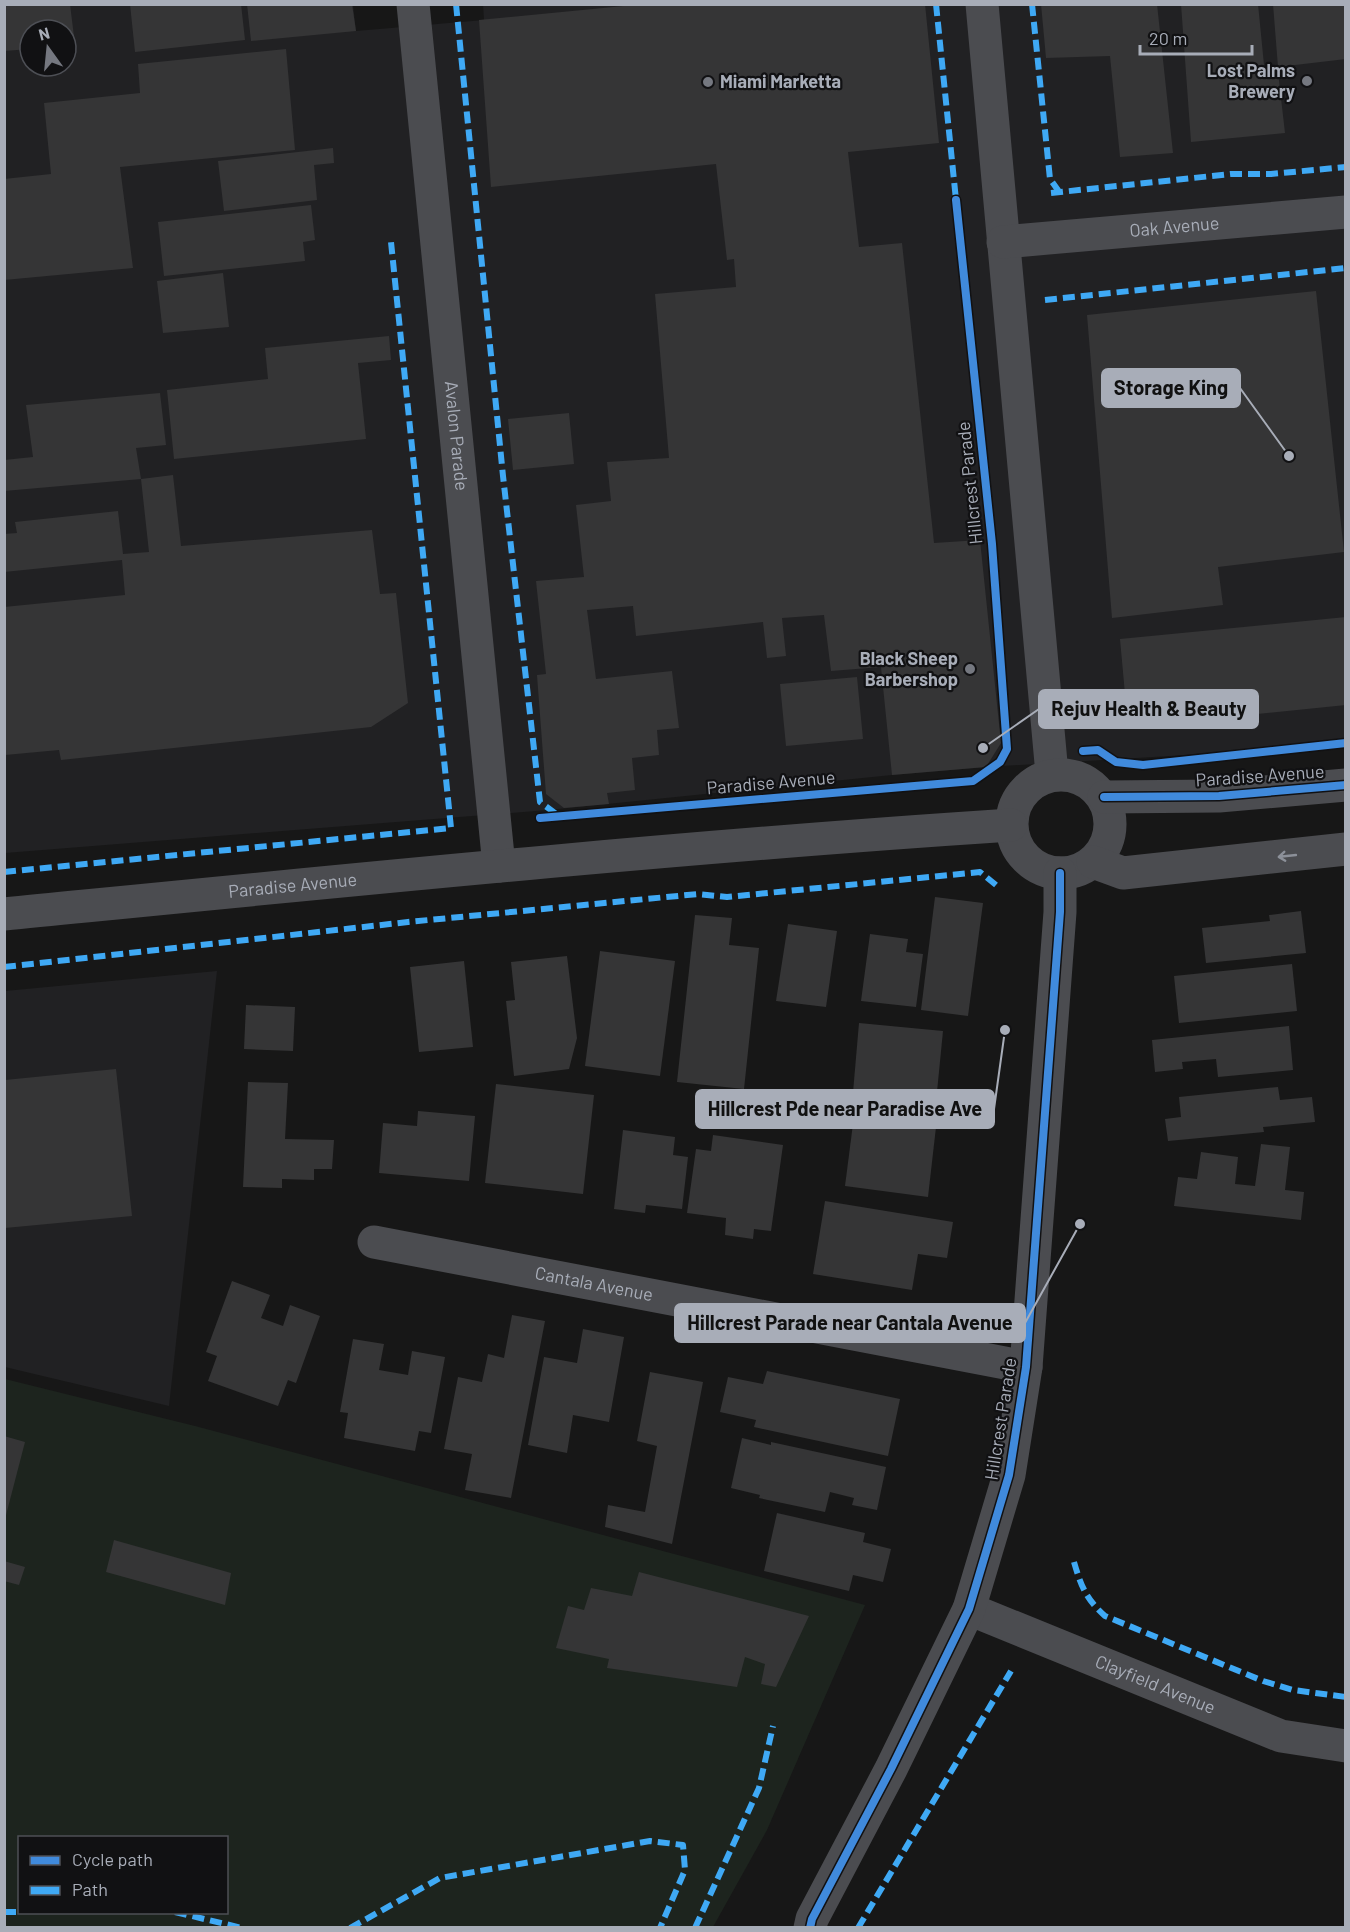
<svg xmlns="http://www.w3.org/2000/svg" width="1350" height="1932" font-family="Barlow,sans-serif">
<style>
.built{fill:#212123;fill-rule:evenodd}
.green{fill:#1d241e;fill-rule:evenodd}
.building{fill:#353536}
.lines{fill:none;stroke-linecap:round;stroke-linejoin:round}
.minor{stroke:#4b4c50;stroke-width:33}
.quiet{stroke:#3fa9f5;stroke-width:6;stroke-dasharray:12 6;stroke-linecap:butt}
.cycleway-casing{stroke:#111113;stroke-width:11}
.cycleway{stroke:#408adc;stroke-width:8}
.oneway{stroke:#8c9099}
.poi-dot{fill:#757880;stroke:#111113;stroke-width:2}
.labels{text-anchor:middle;stroke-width:4.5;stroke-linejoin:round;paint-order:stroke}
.poi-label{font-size:18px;font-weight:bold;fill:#a8adb8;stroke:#111113;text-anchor:end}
.street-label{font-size:18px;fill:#a8adb8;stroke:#111113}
.leader{fill:none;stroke:#a8adb8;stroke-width:2}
.callout-dot{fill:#a8adb8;stroke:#111113;stroke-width:2}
.callout{fill:#a8adb8;stroke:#a8adb8;stroke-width:2}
.callout-label{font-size:20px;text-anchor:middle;font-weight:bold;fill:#111}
</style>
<rect width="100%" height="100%" fill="#171717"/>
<g class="built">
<path d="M483 4 1345 5V739L1186 755 986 767 892 775 548 810 5 853V5H353L356 31 484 20ZM30 30H66V66H30Z"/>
<path d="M217 971 169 1406 5 1367V991Z"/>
</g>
<path class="green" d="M5 1379 195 1426 865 1605 767 1830 713 1927 5 1928ZM20 1838H226V1912H20Z"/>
<g class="building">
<path d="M4 4H70L75 45 66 46V30H30V49L4 51Z"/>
<path d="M130 4H241L245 40 135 52Z"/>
<path d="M247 4H352L356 31 251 41Z"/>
<path d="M644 4H925L939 143 848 152 859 247 902 243 934 543 980 540 1001 743 986 767 892 775 881 667 831 671 824 615 782 618 786 656 767 658 763 622 636 636 633 606 587 610 596 679 672 671 679 728 657 730 659 755 632 758 635 790 607 793 609 804 564 808 546 794 537 675 546 674 536 581 584 577 576 505 611 501 607 462 669 458 655 294 736 287 734 259 727 260 716 164 491 187 479 20Z"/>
<path d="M1041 4H1157L1173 153 1120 157 1110 56 1046 58Z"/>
<path d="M1181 4H1258L1265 75 1278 72 1285 133 1191 142Z"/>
<path d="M1273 4H1346V59L1278 67Z"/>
<path d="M286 49 295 150 120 167 133 268 4 280V179L51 174 44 103 140 93 138 64Z"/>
<path d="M333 148 334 163 314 165 317 200 224 211 218 161Z"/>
<path d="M311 205 315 240 303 242 305 261 164 276 158 222Z"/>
<path d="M223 273 229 327 163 333 157 281Z"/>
<path d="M1316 291 1344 552 1218 567 1223 605 1112 618 1087 315Z"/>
<path d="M389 336 391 360 358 363 366 439 174 459 167 390 268 379 265 348Z"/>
<path d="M160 393 166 445 136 448 141 479 4 491V460L33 457 26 405Z"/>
<path d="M569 413 574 464 513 470 508 419Z"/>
<path d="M173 475 181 546 372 530 380 594 396 593 408 703 371 727 61 760 59 750 5 755 4 607 125 595 122 560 4 572V534L17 533 15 522 118 511 123 554 149 552 141 479Z"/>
<path d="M1346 617V705L1128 727 1120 639Z"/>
<path d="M857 677 863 739 786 746 780 684Z"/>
<path d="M935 897 983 903 968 1016 921 1010Z"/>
<path d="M1301 911 1306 953 1206 963 1202 928 1270 921 1269 915Z"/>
<path d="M695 915 732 918 729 945 759 948 744 1089 677 1082Z"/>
<path d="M788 924 837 931 826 1007 776 1001Z"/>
<path d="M870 934 908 939 906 952 923 954 916 1007 861 1001Z"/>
<path d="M600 951 675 961 660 1076 585 1066Z"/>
<path d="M567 956 577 1038 569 1069 514 1076 506 1001 515 1000 511 962Z"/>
<path d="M464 961 473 1047 419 1052 410 967Z"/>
<path d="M1292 964 1297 1011 1179 1023 1174 976Z"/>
<path d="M246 1005 295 1007 293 1051 244 1049Z"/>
<path d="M859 1023 943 1031 935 1112 852 1104Z"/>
<path d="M1289 1026 1293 1070 1218 1077 1216 1059 1182 1062 1183 1069 1155 1072 1152 1040Z"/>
<path d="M116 1069 132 1216 5 1228V1080Z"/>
<path d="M248 1082 288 1083 285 1139 334 1140 332 1169H314V1180L282 1179V1188L243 1187Z"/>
<path d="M496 1084 594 1095 583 1194 485 1183Z"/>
<path d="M1278 1087 1280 1100 1312 1097 1315 1122 1263 1127 1264 1132 1168 1141 1165 1119 1181 1117 1179 1097Z"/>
<path d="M418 1111 475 1116 469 1181 379 1173 383 1123 417 1126Z"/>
<path d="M854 1116 936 1127 928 1197 845 1186Z"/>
<path d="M623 1130 675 1137 673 1155 688 1157 682 1209 646 1205 645 1213 614 1209Z"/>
<path d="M713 1135 783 1145 771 1231 754 1229 753 1239 725 1235 726 1218 687 1213 696 1149 711 1151Z"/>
<path d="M1261 1144 1290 1147 1285 1190 1304 1192 1301 1220 1174 1206 1178 1177 1197 1179 1201 1152 1238 1157 1235 1184 1255 1186Z"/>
<path d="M825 1201 953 1222 947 1258 918 1254 912 1290 813 1274Z"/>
<path d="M232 1281 270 1295 261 1318 283 1326 290 1305 320 1316 296 1383 288 1380 278 1406 208 1381 217 1356 206 1352Z"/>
<path d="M512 1315 545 1321 511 1498 465 1490 472 1454 444 1449 458 1377 482 1382 488 1354 504 1358Z"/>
<path d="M583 1329 624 1337 609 1422 573 1415 567 1453 528 1445 544 1357 577 1363Z"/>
<path d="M353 1339 384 1344 379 1370 408 1375 412 1351 445 1357 431 1433 419 1431 415 1451 344 1438 348 1413 340 1412Z"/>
<path d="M767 1371 900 1399 888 1456 754 1427 756 1420 720 1412 728 1377 763 1384Z"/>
<path d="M650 1372 703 1382 672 1544 605 1527 608 1505 645 1512 657 1446 637 1441Z"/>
<path d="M4 1436 25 1442 5 1519H4Z"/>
<path d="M742 1438 771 1445V1442L886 1467 877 1510 852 1505 854 1498 830 1492 825 1512 759 1498 760 1495 731 1488Z"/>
<path d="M777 1513 865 1533 863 1542 891 1549 883 1582 853 1575 849 1591 764 1571Z"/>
<path d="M114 1540 231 1573 225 1605 106 1572Z"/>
<path d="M4 1561 25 1567 19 1585 4 1581Z"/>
<path d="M639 1572 809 1616 776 1687 761 1684 765 1664 745 1657 737 1687 607 1668 609 1659 556 1648 568 1606 584 1610 591 1588 632 1596Z"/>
</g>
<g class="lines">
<g class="minor">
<path id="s1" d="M413 4 499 866"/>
<path d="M982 4 1052 774"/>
<path id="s2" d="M1003 242 1346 212"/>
<circle cx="1061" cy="824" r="49"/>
<path d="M1104 797 1219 796 1346 785"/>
<path d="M1093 862 1123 873 1346 849"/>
<path id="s3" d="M4 914C340 881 675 847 1011 825"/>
<path id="s4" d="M374 1242 1026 1367"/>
<path id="s5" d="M969 1609 1281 1736 1346 1746"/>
<path d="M810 1928 812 1919 891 1769 969 1609 1009 1475 1026 1367 1060 912V873"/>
</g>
<g class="quiet">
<path d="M456 4 503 476 540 802 559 816"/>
<path d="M936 4 956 200"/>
<path d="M1032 4 1050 179 1060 193"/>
<path d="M1051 193 1231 174H1271L1346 167"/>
<path d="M1045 300 1346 268"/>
<path d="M4 872 451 828 391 242"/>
<path d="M4 967 408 922 698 894 727 897 980 872 996 885"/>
<path d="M1074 1562C1081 1586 1086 1599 1105 1616L1263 1681 1293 1690 1346 1697"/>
<path d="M4 1912H20"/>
<path d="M175 1912 242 1928"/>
<path d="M350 1928 440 1878 650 1841 683 1845 685 1870 660 1928"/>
<path d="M695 1928 759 1788 773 1726"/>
<path d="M858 1928 1011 1671"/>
</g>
<g class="cycleway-casing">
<g id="cycleway">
<path d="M1083 751 1098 750 1116 762 1143 765 1346 743"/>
<path d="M1104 797 1219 796 1346 785"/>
<path d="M540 818 973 781 1000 762 1007 749 992 544 956 200"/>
<path d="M810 1928 812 1919 891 1769 969 1609 1009 1475 1026 1367 1060 912V873"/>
</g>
</g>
<use href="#cycleway" class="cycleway"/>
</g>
<defs><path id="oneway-shaft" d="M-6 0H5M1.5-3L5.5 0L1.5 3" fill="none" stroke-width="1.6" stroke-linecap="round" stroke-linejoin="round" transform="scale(1.5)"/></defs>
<use class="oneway" href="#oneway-shaft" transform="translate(1287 856) rotate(174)"/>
<g class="poi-dot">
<circle cx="1307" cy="81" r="6"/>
<circle cx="708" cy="82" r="6"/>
<circle cx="970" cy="669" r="6"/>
</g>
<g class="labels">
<g class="poi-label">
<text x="1295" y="77">Lost Palms<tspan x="1295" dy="21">Brewery</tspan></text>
<text x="720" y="88" text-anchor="start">Miami Marketta</text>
<text x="958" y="665">Black Sheep<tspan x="958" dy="21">Barbershop</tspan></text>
</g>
<g class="street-label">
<text dy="6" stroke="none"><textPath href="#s2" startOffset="172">Oak Avenue</textPath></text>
<text dy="6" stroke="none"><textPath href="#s1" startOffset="434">Avalon Parade</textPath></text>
<text transform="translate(970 483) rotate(-96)" y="6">Hillcrest Parade</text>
<text transform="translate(1260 776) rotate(-4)" y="6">Paradise Avenue</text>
<text transform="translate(771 783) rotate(-5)" y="6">Paradise Avenue</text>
<text dy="6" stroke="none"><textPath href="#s3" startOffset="290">Paradise Avenue</textPath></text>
<text dy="6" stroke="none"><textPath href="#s4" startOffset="224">Cantala Avenue</textPath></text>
<text transform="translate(1001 1419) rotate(-81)" y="6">Hillcrest Parade</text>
<text dy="6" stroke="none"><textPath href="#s5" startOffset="201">Clayfield Avenue</textPath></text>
</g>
</g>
<path class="leader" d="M1289 456L1240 388M983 748L1039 709M1005 1030L994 1109M1080 1224L1025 1323"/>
<g class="callout-dot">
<circle cx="1289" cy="456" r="6"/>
<circle cx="983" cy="748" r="6"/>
<circle cx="1005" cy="1030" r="6"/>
<circle cx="1080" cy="1224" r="6"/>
</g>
<g class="callout">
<rect x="1102" y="369" width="138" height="38" rx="6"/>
<rect x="1039" y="690" width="219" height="38" rx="6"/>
<rect x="696" y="1090" width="298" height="38" rx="6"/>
<rect x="675" y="1304" width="350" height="38" rx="6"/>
</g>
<g class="callout-label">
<text x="1171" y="395">Storage King</text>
<text x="1149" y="716">Rejuv Health &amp; Beauty</text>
<text x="845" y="1116">Hillcrest Pde near Paradise Ave</text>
<text x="850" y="1330">Hillcrest Parade near Cantala Avenue</text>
</g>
<rect width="1350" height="1932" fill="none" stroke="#a8adb8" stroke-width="12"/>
<rect x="18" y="1836" width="210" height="78" fill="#111113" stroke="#4d4f55" stroke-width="1.5"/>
<rect x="30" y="1856" width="30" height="9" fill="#408adc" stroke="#4d4f55" stroke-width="1.5"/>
<text x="72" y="1866" font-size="18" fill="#a8adb8">Cycle path</text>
<rect x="30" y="1886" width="30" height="9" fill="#3fa9f5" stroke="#4d4f55" stroke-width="1.5"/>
<text x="72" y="1896" font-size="18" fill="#a8adb8">Path</text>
<g transform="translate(48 48) rotate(345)"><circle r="28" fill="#111113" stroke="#4d4f55" stroke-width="1.5"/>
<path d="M0-4.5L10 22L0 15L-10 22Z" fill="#757880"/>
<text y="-9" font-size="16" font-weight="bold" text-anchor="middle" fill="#a8adb8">N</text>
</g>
<path d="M1140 45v9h112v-9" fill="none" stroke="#a8adb8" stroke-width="3"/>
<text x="1149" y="45" font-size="18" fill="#a8adb8" stroke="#111113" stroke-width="4.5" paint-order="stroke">20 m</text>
</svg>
